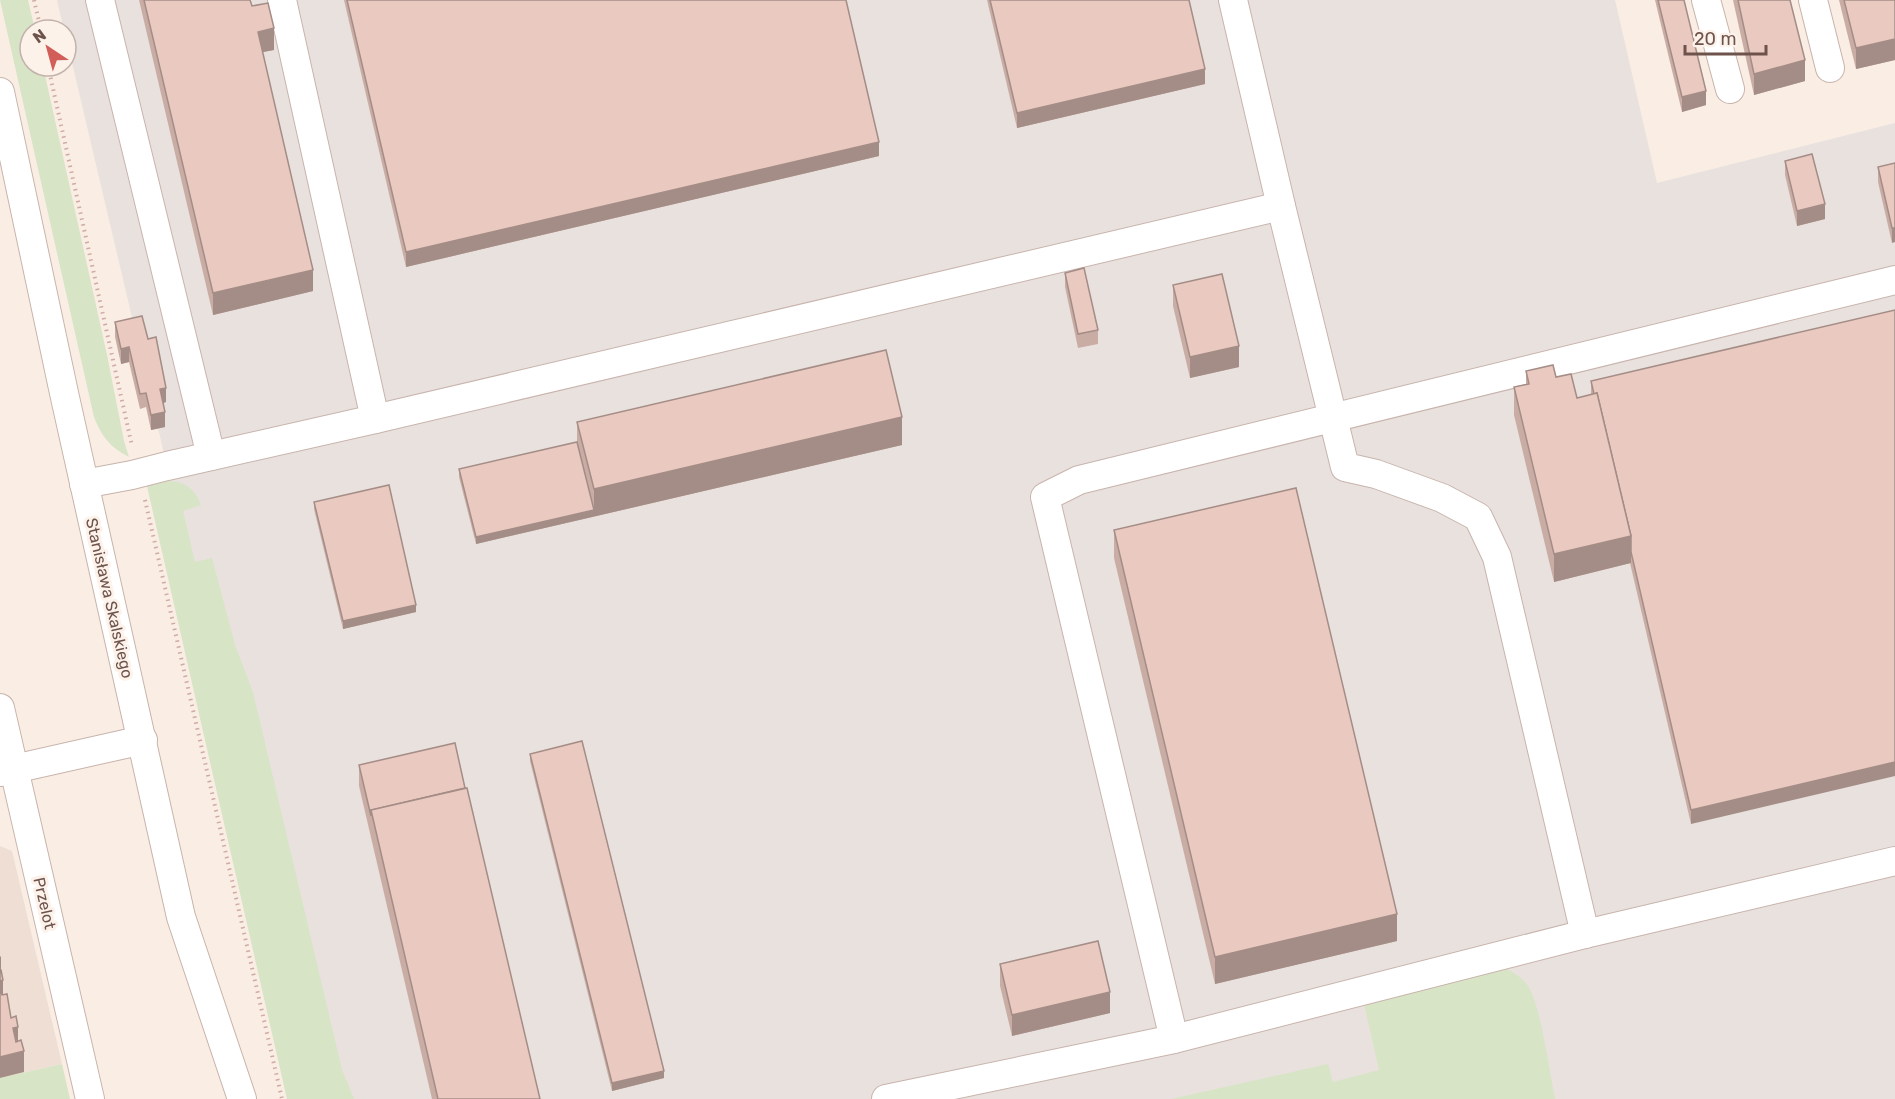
<svg xmlns="http://www.w3.org/2000/svg" width="1895" height="1099" font-family="Rubik,sans-serif">
<style>
.residential{fill:#efded4}
.industrial{fill:#e9e1de}
.green{fill:#d7e4c5}
.lines{fill:none;stroke-linecap:round;stroke-linejoin:round}
.minor-casing{stroke:#c8b4ac;stroke-width:30}
.path{stroke:#cfaca3;stroke-width:4;stroke-dasharray:1.5 4.5;stroke-linecap:butt}
.minor{stroke:#fff;stroke-width:28}
.wall{fill:#c9ada5}
.shaded-wall{fill:#a48d86}
.building{fill:#eac9c0;stroke:#a48d86;stroke-width:1.5}
.labels{text-anchor:middle;stroke-width:6;stroke-linejoin:round;paint-order:stroke}
.street-label{font-size:16px;fill:#6e534d;stroke:#fcf2ea}
</style>
<rect width="100%" height="100%" fill="#f9ede4"/>
<path class="residential" d="M0 846 12 851 62 1064 0 1078Z"/>
<path class="industrial" d="M57 0H1615L1657 183 1895 123V1099H316L66 37V30H64Z"/>
<g class="green">
<path d="M0 0H28L35 30H30V66H43L107 355 124 441 129 457C110 447 102 437 94 417Z"/>
<path d="M168 481C185 481 195 489 201 505L183 511 195 562 212 558 235 645 253 692 342 1070 354 1099H287L147 486Z"/>
<path d="M1503 966C1512 972 1521 976 1528 986 1540 1003 1550 1074 1555 1099H1171L1328 1064 1333 1082 1379 1070 1363 999Z"/>
<path d="M62 1064 70 1099H0V1078Z"/>
</g>
<g class="lines">
<g class="minor-casing">
<g id="minor">
<path d="M100 0 211 456"/>
<path d="M282 0 375 419"/>
<path d="M1233 0 1281 206 1345 467 1376 474 1442 498 1478 517 1497 557 1585 934"/>
<path d="M1706 0 1730 89"/>
<path d="M1813 0 1830 68"/>
<path d="M0 92 64 393 181 917 242 1099"/>
<path d="M84 484 132 475 167 466 375 419 1281 206"/>
<path d="M0 708 90 1099"/>
<path d="M0 772 143 740"/>
<path d="M1174 1039 1045 497 1079 480 1895 280"/>
<path d="M886 1099 1174 1039 1585 934 1895 861"/>
</g>
</g>
<g class="path">
<path d="M34 0 41 30"/>
<path d="M48 66 132 446"/>
<path d="M145 500 282 1099"/>
</g>
<use href="#minor" class="minor"/>
</g>
<g class="wall">
<path d="M139 0H250L252 6 274 50 262 52 313 291 213 315Z"/>
<path d="M344 0H846L879 156 406 267Z"/>
<path d="M987 0H1189L1205 84 1017 128Z"/>
<path d="M1655 0H1684L1706 105 1682 112Z"/>
<path d="M1733 0H1790L1805 81 1754 95Z"/>
<path d="M1839 0H1895V60L1856 69Z"/>
<path d="M1785 161 1825 219 1797 226 1785 175Z"/>
<path d="M1895 163 1892 243 1878 182V167Z"/>
<path d="M1065 273 1098 330V344L1078 348 1065 287Z"/>
<path d="M1173 285 1239 367 1190 378 1173 306Z"/>
<path d="M1895 310 1691 824 1630 563 1554 582 1514 415V387L1526 384V371L1556 377 1577 398 1591 395V381Z"/>
<path d="M115 322 148 339 166 402 163 403 165 427 151 430 146 407 140 409 129 362 121 364 115 337Z"/>
<path d="M577 422 902 445 476 544 459 477V469L577 442Z"/>
<path d="M314 502 416 612 343 629 314 509Z"/>
<path d="M1114 530 1397 941 1215 984 1114 558Z"/>
<path d="M530 754 664 1078 612 1091 530 761Z"/>
<path d="M359 765 540 1099H432L359 786Z"/>
<path d="M1000 964 1110 1013 1012 1036 1000 986Z"/>
</g>
<g class="shaded-wall">
<path d="M274 28V50L258 53V32Z"/>
<path d="M1895 39V60L1856 69V48Z"/>
<path d="M1805 60V81L1754 95V74Z"/>
<path d="M1205 69V84L1017 128V113Z"/>
<path d="M1706 91V105L1682 112V97Z"/>
<path d="M879 142V156L406 267V252Z"/>
<path d="M1825 204V219L1797 226V211Z"/>
<path d="M1892 228H1895V242L1892 243Z"/>
<path d="M313 270V291L213 315V293Z"/>
<path d="M1239 346V367L1190 378V357Z"/>
<path d="M129 347V362L121 364V349Z"/>
<path d="M166 388V402L160 404V389Z"/>
<path d="M165 412V427L151 430V415Z"/>
<path d="M902 417V445L476 544V537L594 510V489Z"/>
<path d="M1631 536V563L1554 582V554Z"/>
<path d="M416 605V612L343 629V621Z"/>
<path d="M1895 762V776L1691 824V810Z"/>
<path d="M1397 914V941L1215 984V957Z"/>
<path d="M1 956V977L0 978V957Z"/>
<path d="M3 980V1002H0V981Z"/>
<path d="M1110 992V1013L1012 1036V1015Z"/>
<path d="M18 1027V1048L13 1028Z"/>
<path d="M24 1051V1072L0 1078V1057Z"/>
<path d="M664 1071V1078L612 1091V1083Z"/>
</g>
<g class="building">
<path d="M144 0H250L252 6 268 3 274 28 258 32 313 270 213 293Z"/>
<path d="M347 0H846L879 142 406 252Z"/>
<path d="M990 0H1189L1205 69 1017 113Z"/>
<path d="M1658 0H1684L1706 91 1682 97Z"/>
<path d="M1738 0H1790L1805 60 1754 74Z"/>
<path d="M1844 0H1895V39L1856 48Z"/>
<path d="M1812 154 1825 204 1797 211 1785 161Z"/>
<path d="M1895 163V228H1892L1878 167Z"/>
<path d="M1084 268 1098 330 1078 334 1065 273Z"/>
<path d="M1222 274 1239 346 1190 357 1173 285Z"/>
<path d="M1895 310V762L1691 810 1631 552V536L1597 393 1594 394 1591 381Z"/>
<path d="M142 316 148 339 156 337 166 388 160 389 165 412 151 415 146 393 140 394 129 347 121 349 115 322Z"/>
<path d="M886 350 902 417 594 489 577 422Z"/>
<path d="M1553 365 1556 377 1571 374 1577 398 1597 393 1631 536 1554 554 1514 387 1529 384 1526 371Z"/>
<path d="M577 442 594 510 476 537 459 469Z"/>
<path d="M389 485 416 605 343 621 314 502Z"/>
<path d="M1296 488 1397 914 1215 957 1114 530Z"/>
<path d="M582 741 664 1071 612 1083 530 754Z"/>
<path d="M455 743 465 788 371 810V816L359 765Z"/>
<path d="M467 788 540 1099H438L371 810Z"/>
<path d="M1098 941 1110 992 1012 1015 1000 964Z"/>
<path d="M0 970H1L3 980 0 981Z"/>
<path d="M0 988 2 995 7 994 11 1018 16 1016 18 1027 13 1028 16 1042 21 1040 24 1051 0 1057Z"/>
</g>
<g class="labels">
<g class="street-label">
<text transform="translate(110 598) rotate(77)" y="6">Stanisława Skalskiego</text>
<text transform="translate(45 903) rotate(77)" y="6">Przelot</text>
</g>
</g>
<g transform="translate(48 48) rotate(324)"><circle r="28" fill="#fcf2ea" stroke="#c3b2ab" stroke-width="1.5"/>
<path d="M0-4.5L10 22L0 15L-10 22Z" fill="#d25e5a"/>
<text y="-9" font-size="16" font-weight="bold" text-anchor="middle" fill="#6e534d">N</text>
</g>
<path d="M1685 45v9h81v-9" fill="none" stroke="#6e534d" stroke-width="3"/>
<text x="1694" y="45" font-size="18" fill="#6e534d" stroke="#fcf2ea" stroke-width="4.5" paint-order="stroke">20 m</text>
</svg>
